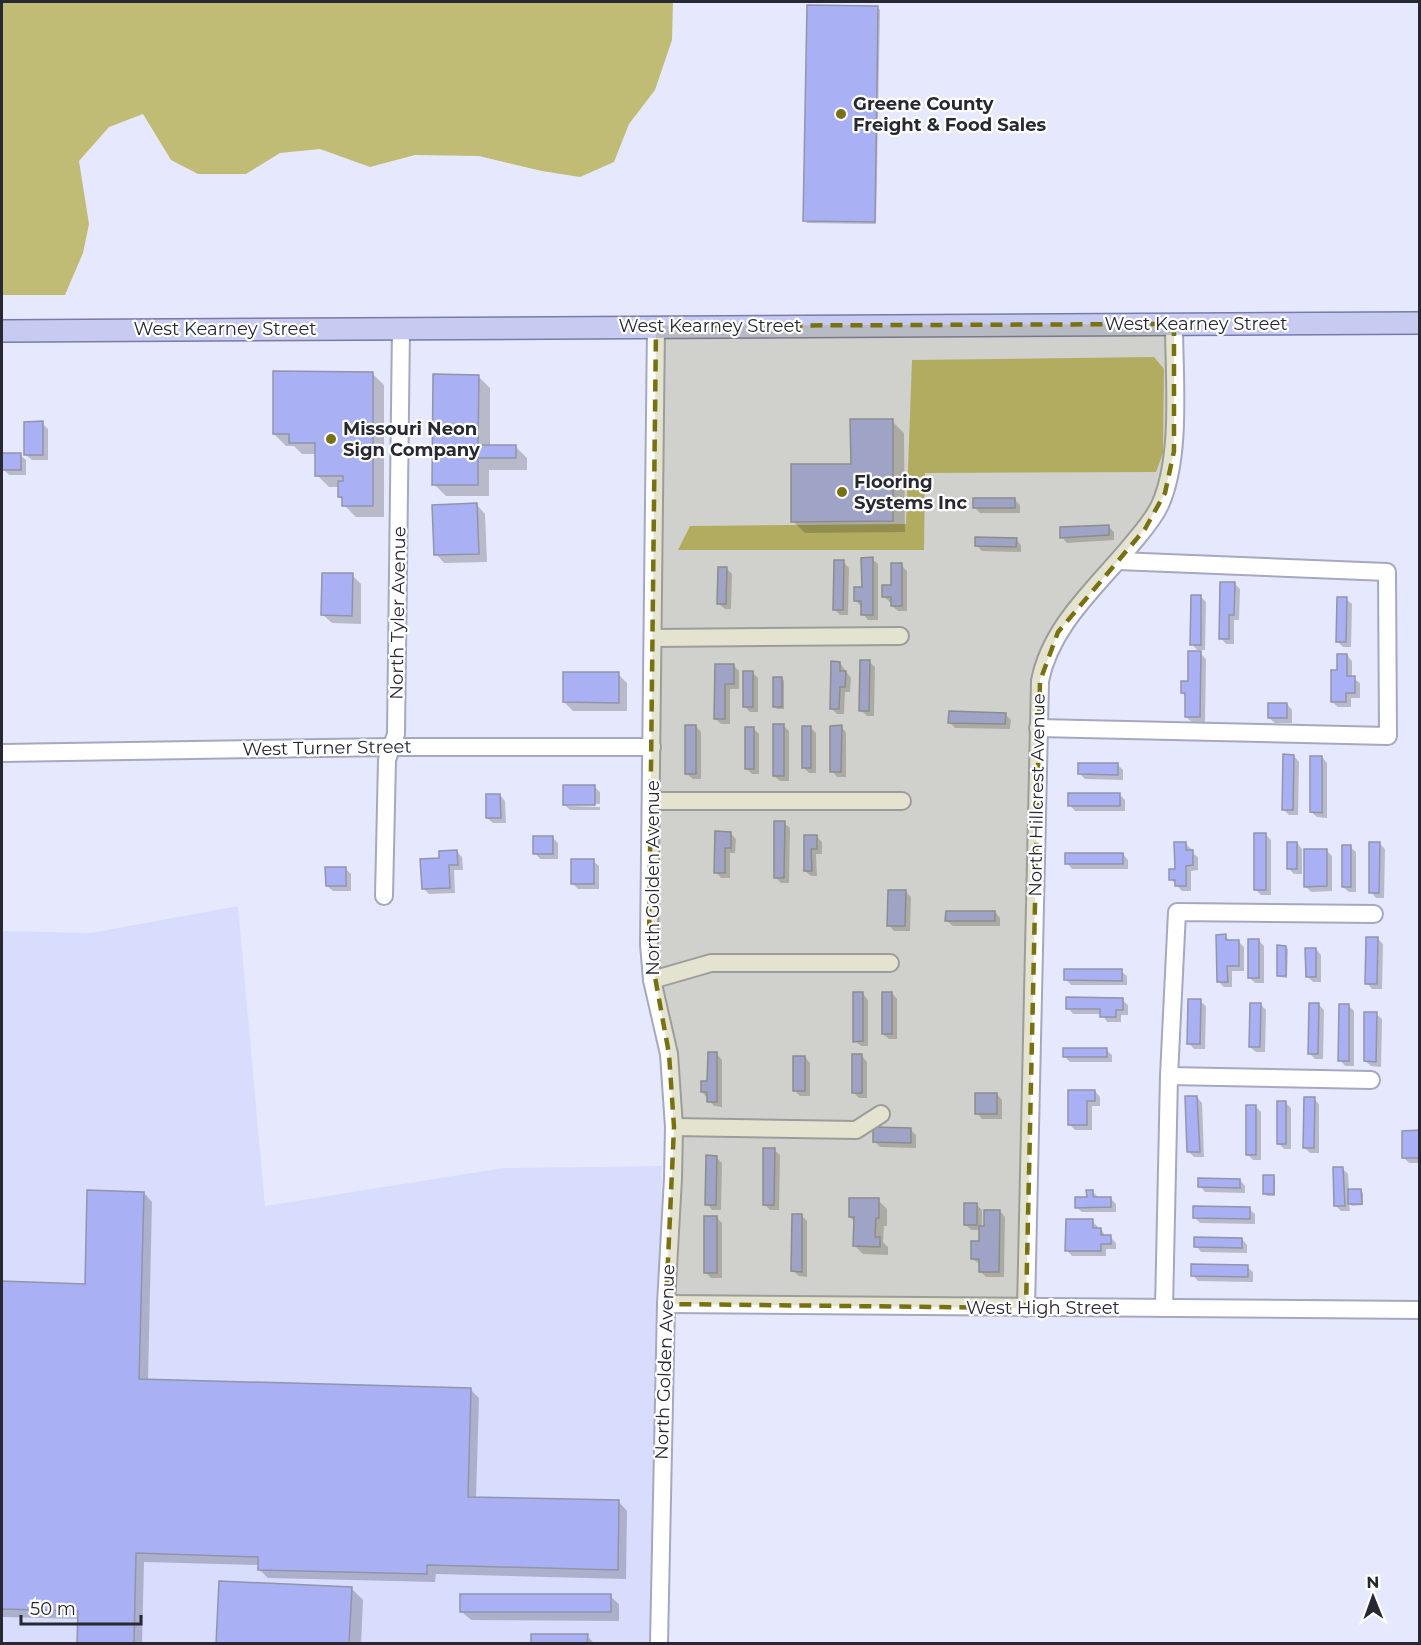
<svg xmlns="http://www.w3.org/2000/svg" width="1421" height="1645" font-family="Montserrat,sans-serif">
<style>
.built{fill:#d8ddfd}
.green{fill:#c0bb75}
.shadow{fill:#0003}
.building{fill:#a9b0f3;stroke:#9194ab;stroke-width:1.5}
.lines{fill:none;stroke-linecap:round;stroke-linejoin:round}
.minor-casing{stroke:#a5a8bf;stroke-width:20}
.major-casing{stroke:#767ba8;stroke-width:24}
.minor{stroke:#fff;stroke-width:16}
.major{stroke:#c7cbf1;stroke-width:21}
.marked{fill:#787111;fill-opacity:0.2;stroke:#787111;stroke-width:4.5;stroke-dasharray:12 8;stroke-linejoin:round}
.poi-dot{fill:#787111;stroke:#fff;stroke-width:2}
.labels{text-anchor:middle;stroke-width:4.5;stroke-linejoin:round;paint-order:stroke}
.poi-label{font-size:18px;font-weight:bold;fill:#272831;stroke:#fff;text-anchor:start}
.street-label{font-size:18px;fill:#272831;stroke:#fff}
</style>
<rect width="100%" height="100%" fill="#e6e9fd"/>
<path class="built" d="M238 906 265 1206 503 1168 662 1166 651 1643 12 1644 2 1639V931L91 933Z"/>
<g class="green">
<path d="M2 2H673L672 40 655 90 629 124 614 162 580 177 542 171 479 156 415 155 370 167 320 149 280 153 246 174H198L171 160 143 114 109 127 79 161 89 224 83 253 65 295H2Z"/>
<path d="M1154 357 1164 369 1163 453 1156 472 925 473 924 550H678L690 526 906 524 912 360Z"/>
</g>
<g class="shadow">
<path d="M878 8 880 10 876 224 807 223 805 220Z"/>
<path d="M372 373 384 385V517H356L344 505V501L339 497V487H329L317 475V454H302L294 446H286L274 434Z"/>
<path d="M478 376 490 388V446H515L527 458V470H489V496H446L434 484Z"/>
<path d="M892 421 904 433 905 532 805 533 793 521 852 465Z"/>
<path d="M42 423 48 429V460H32L26 455Z"/>
<path d="M20 455 26 460V475H9L4 470Z"/>
<path d="M1014 499 1020 505V513H980L975 508Z"/>
<path d="M477 505 485 514 487 562 444 563 436 554Z"/>
<path d="M1108 526 1114 532V540L1067 543 1062 537Z"/>
<path d="M1016 539 1021 545V552L982 551 977 546Z"/>
<path d="M872 559 878 564V620H868L863 614 861 606 856 601 863 588Z"/>
<path d="M843 562 849 568 848 615H840L834 609Z"/>
<path d="M901 565 907 571V611H898L892 606V602H890L884 597 893 587Z"/>
<path d="M726 568 732 574 731 609H725L719 604Z"/>
<path d="M352 575 361 584V624L332 623 323 615Z"/>
<path d="M1234 583 1240 589 1239 620H1234V644H1226L1221 638Z"/>
<path d="M1200 596 1206 602 1205 650H1197L1192 644Z"/>
<path d="M1346 599 1352 604 1351 647H1343L1338 642Z"/>
<path d="M1200 653 1206 659 1205 722H1192L1186 717V697L1182 693 1189 683Z"/>
<path d="M1347 655 1352 661V677L1360 683V698H1351V707H1338L1332 702 1338 671Z"/>
<path d="M869 662 875 667 874 716H867L861 710Z"/>
<path d="M840 663 851 678 850 692H845L844 714H837L832 709Z"/>
<path d="M716 665 734 666 739 671V689H730V724H721L716 719Z"/>
<path d="M753 673 758 678V712H750L745 707Z"/>
<path d="M618 674 627 683V711H573L564 702Z"/>
<path d="M782 678 784 681V709H777L775 707Z"/>
<path d="M1287 704 1292 710V723H1275L1269 718Z"/>
<path d="M1005 714 1011 720 1010 729 955 728 950 723Z"/>
<path d="M696 726 701 732V779H693L687 774Z"/>
<path d="M784 726 789 731V781H780L774 776Z"/>
<path d="M810 727 816 733V773H809L803 767Z"/>
<path d="M841 727 846 732V777H837L832 771Z"/>
<path d="M753 728 759 734V774H752L746 768Z"/>
<path d="M1294 756 1299 762 1298 815H1289L1283 809Z"/>
<path d="M1322 757 1327 763V818L1317 817 1311 812Z"/>
<path d="M1117 764 1123 770V780L1085 779 1080 774Z"/>
<path d="M594 787 600 792V804L568 803V806L600 807V810H570L564 804Z"/>
<path d="M500 795 505 801 506 823H493L487 818Z"/>
<path d="M1120 795 1125 800V811H1075L1070 805Z"/>
<path d="M784 823 790 828 789 883H781L775 877Z"/>
<path d="M730 833 736 839 735 853H730V878H721L716 872Z"/>
<path d="M1266 835 1271 840V895H1261L1256 890Z"/>
<path d="M552 837 558 843V859H540L535 853Z"/>
<path d="M805 837H817L822 842V854H816L817 876H811L805 871Z"/>
<path d="M1185 843 1191 849V852L1198 857V870L1191 871V891H1182L1171 879 1176 870Z"/>
<path d="M1297 843 1302 849V874H1294L1288 868Z"/>
<path d="M1379 843 1385 849 1384 898H1376L1371 892Z"/>
<path d="M1350 847 1356 852V892H1349L1343 887Z"/>
<path d="M1327 851 1332 856V891L1311 892 1305 886Z"/>
<path d="M457 852 462 857 463 870H454L455 893 429 894 423 888 440 860Z"/>
<path d="M1123 854 1128 860V869H1072L1067 863Z"/>
<path d="M593 861 599 866V889H578L572 883Z"/>
<path d="M345 868 351 874V891H333L327 886Z"/>
<path d="M905 891 911 897 910 931H894L889 925Z"/>
<path d="M995 912 1000 918V926H953L947 921Z"/>
<path d="M1225 936 1231 942 1238 941 1244 947V971H1232V987H1224L1219 982Z"/>
<path d="M1377 938 1383 944 1382 989H1372L1367 983Z"/>
<path d="M1258 940 1264 946V983H1255L1249 977Z"/>
<path d="M1286 947 1288 949 1287 978 1280 977 1278 975Z"/>
<path d="M1316 949 1321 955V982H1313L1307 976Z"/>
<path d="M1121 971 1127 976V985H1071L1066 979Z"/>
<path d="M892 993 897 999V1039H889L883 1034Z"/>
<path d="M863 994 868 1000V1046H861L855 1041Z"/>
<path d="M1122 1000 1128 1005V1015H1121V1022H1107L1102 1014H1073L1068 1008Z"/>
<path d="M1200 1001 1206 1006 1205 1049H1194L1189 1043Z"/>
<path d="M1260 1004 1266 1010 1265 1052H1256L1250 1047Z"/>
<path d="M1318 1004 1324 1010 1323 1059H1315L1309 1053Z"/>
<path d="M1349 1006 1354 1011V1066H1345L1340 1060Z"/>
<path d="M1376 1014 1382 1019 1381 1067 1371 1066 1365 1061Z"/>
<path d="M1106 1050 1112 1055V1062H1070L1064 1056Z"/>
<path d="M717 1054 722 1060V1107L714 1106 702 1092 709 1083Z"/>
<path d="M862 1056 867 1062V1098H859L853 1092Z"/>
<path d="M805 1057 810 1063V1096H800L795 1091Z"/>
<path d="M1069 1091H1095L1100 1097V1106H1092V1130H1075L1069 1124Z"/>
<path d="M997 1094 1002 1100V1119H982L977 1113Z"/>
<path d="M1197 1097 1202 1103 1204 1157H1194L1189 1152Z"/>
<path d="M1314 1099 1319 1104V1153H1310L1305 1148Z"/>
<path d="M1286 1103 1291 1108V1149H1284L1278 1143Z"/>
<path d="M1256 1107 1261 1112V1160H1253L1247 1154Z"/>
<path d="M910 1129 916 1135V1148L880 1147 875 1142Z"/>
<path d="M1420 1132V1163H1409L1404 1158Z"/>
<path d="M774 1150 780 1155 779 1210H770L764 1204Z"/>
<path d="M716 1157 722 1163 721 1210H712L707 1204Z"/>
<path d="M1342 1168 1348 1174 1349 1191H1361L1363 1193V1205L1352 1206 1349 1203 1350 1211H1341L1336 1206Z"/>
<path d="M1273 1177 1275 1179V1196H1267L1265 1194Z"/>
<path d="M1240 1180 1245 1186V1193L1205 1192 1200 1186Z"/>
<path d="M1093 1192 1098 1197 1110 1198 1116 1204V1212H1082L1076 1207 1088 1198Z"/>
<path d="M144 1193 152 1202 148 1381 470 1389 479 1398 476 1498 619 1502 627 1511 626 1579 436 1574 435 1582 268 1578 259 1569V1565L144 1562 142 1644H79V1619L2 1617V1283L86 1285Z"/>
<path d="M878 1200 887 1209V1226H884L883 1242 888 1247V1255L863 1254 854 1245 855 1222 850 1217Z"/>
<path d="M977 1205 982 1210V1228L1000 1211 1005 1217 1004 1277H986L980 1271V1264L972 1259 981 1242V1230H971L966 1225Z"/>
<path d="M1249 1209 1255 1214V1224L1200 1223 1194 1217Z"/>
<path d="M802 1216 807 1221V1277L799 1276 793 1271Z"/>
<path d="M716 1217 722 1223V1278H711L705 1272Z"/>
<path d="M1092 1221 1098 1227V1229H1101L1106 1237H1110L1116 1243V1249H1106V1256H1072L1067 1250Z"/>
<path d="M1242 1239 1247 1245V1253L1201 1252 1196 1246Z"/>
<path d="M1247 1267 1253 1272V1282L1198 1281 1193 1275Z"/>
<path d="M351 1588 363 1600 361 1644H218Z"/>
<path d="M610 1596 619 1604V1621L471 1620 462 1612Z"/>
<path d="M587 1636 595 1644H533Z"/>
</g>
<g class="building">
<path d="M807 5 878 6 875 222 803 221Z"/>
<path d="M273 371 373 372V506H342V497H338V481H343V476H315V443H289V434H273Z"/>
<path d="M433 374 479 375 478 445H516V458H478V485H432Z"/>
<path d="M850 419H893V521L791 522V464H851Z"/>
<path d="M43 421V455H24V422Z"/>
<rect x="2" y="453" width="19" height="17"/>
<rect x="973" y="498" width="42" height="10"/>
<path d="M477 503 479 554 434 555 432 505Z"/>
<path d="M1109 525V535L1060 538V527Z"/>
<path d="M975 537 1017 538 1016 547 975 546Z"/>
<path d="M873 557V615H861V601H854V587H862L861 558Z"/>
<path d="M834 560H844L843 610H833Z"/>
<path d="M891 563H902V606H891V597H882V585H891Z"/>
<path d="M718 567H727L726 604H717Z"/>
<path d="M322 573H353L352 616 321 615Z"/>
<path d="M1220 582H1235L1234 615H1229V639H1219Z"/>
<path d="M1191 595H1201V645H1190Z"/>
<path d="M1337 597H1347L1346 642H1336Z"/>
<path d="M1188 651H1201L1200 717H1185V693H1181V681H1188Z"/>
<path d="M1337 654H1347V676H1355V693H1346V702H1331V670H1337Z"/>
<path d="M860 660H870L869 711H859Z"/>
<path d="M831 661 840 662V671H846L845 687H840L839 709H830Z"/>
<path d="M715 664H734V684H725V719H714Z"/>
<rect x="743" y="671" width="10" height="36"/>
<path d="M563 672H619V703L563 702Z"/>
<rect x="773" y="677" width="9" height="30"/>
<rect x="1268" y="703" width="19" height="15"/>
<path d="M949 711 1006 713 1005 724 948 723Z"/>
<rect x="773" y="724" width="11" height="52"/>
<rect x="685" y="725" width="11" height="49"/>
<path d="M842 725 841 772H830V726Z"/>
<rect x="802" y="726" width="9" height="42"/>
<rect x="745" y="727" width="9" height="42"/>
<path d="M1283 754 1294 755 1293 810H1282Z"/>
<path d="M1310 756H1322V813L1310 812Z"/>
<path d="M1078 763H1118V775L1078 774Z"/>
<rect x="563" y="785" width="32" height="20"/>
<rect x="1068" y="793" width="52" height="13"/>
<path d="M486 794H500L501 818H486Z"/>
<path d="M774 821H785L784 878H774Z"/>
<path d="M715 831 731 832V848H725V873H714Z"/>
<rect x="1254" y="833" width="12" height="57"/>
<path d="M804 835H817V849H811L812 871H804Z"/>
<rect x="533" y="836" width="20" height="18"/>
<path d="M1174 842H1186V850H1193V865L1186 866V886H1175V880H1169V869H1175Z"/>
<rect x="1287" y="842" width="10" height="27"/>
<path d="M1369 842H1380L1379 893H1369Z"/>
<rect x="1342" y="845" width="9" height="42"/>
<path d="M1304 849H1327V886L1304 887Z"/>
<path d="M457 850 458 865H449L450 888 422 889 420 859 439 858V851Z"/>
<rect x="1065" y="853" width="58" height="11"/>
<rect x="571" y="859" width="23" height="25"/>
<path d="M325 867H346V886H326Z"/>
<path d="M888 890H906L905 926H887Z"/>
<path d="M946 911H995V921H945Z"/>
<path d="M1226 934V940H1239V966H1227L1228 982H1217L1216 935Z"/>
<path d="M1366 937H1378L1377 984H1365Z"/>
<rect x="1248" y="939" width="11" height="39"/>
<path d="M1277 945 1286 946V976H1277Z"/>
<path d="M1305 948H1316V977H1306Z"/>
<path d="M1064 969H1122V981L1064 980Z"/>
<path d="M853 992H863V1041L853 1042Z"/>
<rect x="882" y="992" width="10" height="42"/>
<path d="M1066 997 1123 998V1010H1116V1017H1100V1009H1066Z"/>
<path d="M1188 999H1201L1200 1044H1187Z"/>
<path d="M1250 1003H1261L1260 1047H1249Z"/>
<path d="M1309 1003H1319L1318 1054H1308Z"/>
<path d="M1339 1004H1349V1061H1338Z"/>
<path d="M1364 1012H1377L1376 1062 1364 1061Z"/>
<rect x="1063" y="1048" width="44" height="9"/>
<path d="M708 1052H717V1102H707V1092H701V1081H707Z"/>
<rect x="852" y="1054" width="10" height="39"/>
<rect x="793" y="1056" width="12" height="35"/>
<path d="M1068 1090H1095V1101H1087V1125H1068Z"/>
<rect x="975" y="1093" width="22" height="21"/>
<path d="M1185 1096H1197L1200 1152H1187Z"/>
<path d="M1304 1097H1315L1314 1148H1303Z"/>
<rect x="1277" y="1101" width="9" height="43"/>
<rect x="1246" y="1105" width="10" height="50"/>
<path d="M873 1127 911 1128V1143L873 1142Z"/>
<path d="M1420 1130V1158H1402V1131Z"/>
<path d="M763 1148H775L774 1205H763Z"/>
<path d="M706 1155 717 1156 716 1205H705Z"/>
<path d="M1333 1167H1343L1345 1206H1334Z"/>
<rect x="1263" y="1175" width="11" height="19"/>
<path d="M1198 1178 1240 1179V1188L1198 1187Z"/>
<path d="M1348 1189H1361L1362 1204H1348Z"/>
<path d="M87 1190 144 1192 139 1379 471 1388 468 1497 619 1500 618 1570 427 1565V1574L258 1570V1557L136 1553 134 1644H77L78 1611 2 1609V1281L85 1284Z"/>
<path d="M1086 1190H1093V1197H1111V1207L1075 1208V1197H1087Z"/>
<path d="M849 1198H879V1218H876L875 1237H880V1247L853 1246 854 1217H849Z"/>
<rect x="964" y="1203" width="13" height="22"/>
<path d="M1193 1206 1250 1207V1219L1193 1218Z"/>
<path d="M984 1210H1000L999 1272H979V1259H971V1241H979V1226H984Z"/>
<path d="M792 1214H802V1272L791 1271Z"/>
<rect x="704" y="1216" width="13" height="57"/>
<path d="M1066 1219H1093V1228H1101V1235H1111V1244H1101V1251H1065Z"/>
<path d="M1194 1237 1242 1238V1248L1194 1247Z"/>
<path d="M1191 1264 1248 1265V1277L1191 1276Z"/>
<path d="M219 1581 352 1587 349 1644H216Z"/>
<rect x="460" y="1594" width="151" height="18"/>
<path d="M531 1634H588L587 1644H531Z"/>
</g>
<g class="lines">
<g class="minor-casing">
<g id="minor">
<path d="M656 326 649 944 652 980 669 1054 674 1127 673 1178 666 1304 659 1644"/>
<path d="M653 638 900 636"/>
<path d="M1038 728 1388 736 1387 572 1118 561"/>
<path d="M2 753 391 747H652"/>
<path d="M652 801H902"/>
<path d="M384 896 387 760 396 734 401 328"/>
<path d="M652 980 711 963H890"/>
<path d="M1169 1076 1371 1080"/>
<path d="M674 1127 856 1130 881 1114"/>
<path d="M666 1304 1420 1310"/>
<path d="M1026 1308 1040 681C1050 628 1094 589 1128 549 1139 535 1152 522 1160 505 1182 456 1174 378 1174 324"/>
<path d="M1164 1308 1169 1076 1177 912 1374 914"/>
</g>
</g>
<g class="major-casing">
<path id="major" d="M2 331 1420 323"/>
</g>
<use href="#minor" class="minor"/>
<use href="#major" class="major"/>
</g>
<path class="marked" d="M1174 324V451L1165 493 1145 529 1058 632 1040 681 1026 1308 666 1304 674 1127 669 1054 649 944 656 326Z"/>
<g class="poi-dot">
<circle cx="841" cy="114" r="6"/>
<circle cx="331" cy="439" r="6"/>
<circle cx="842" cy="492" r="6"/>
</g>
<g class="labels">
<g class="poi-label">
<text x="853" y="110">Greene County<tspan x="853" dy="21">Freight &amp; Food Sales</tspan></text>
<text x="343" y="435">Missouri Neon<tspan x="343" dy="21">Sign Company</tspan></text>
<text x="854" y="488">Flooring<tspan x="854" dy="21">Systems Inc</tspan></text>
</g>
<g class="street-label">
<text x="1196" y="330">West Kearney Street</text>
<text x="710" y="332">West Kearney Street</text>
<text x="225" y="335">West Kearney Street</text>
<text transform="translate(398 613) rotate(-89)" y="6">North Tyler Avenue</text>
<text transform="translate(327 748) rotate(-1)" y="6">West Turner Street</text>
<text transform="translate(1037 795) rotate(-89)" y="6">North Hillcrest Avenue</text>
<text transform="translate(653 878) rotate(-90)" y="6">North Golden Avenue</text>
<text x="1043" y="1314">West High Street</text>
<text transform="translate(665 1362) rotate(-88)" y="6">North Golden Avenue</text>
</g>
</g>
<rect width="1421" height="1645" fill="none" stroke="#272831" stroke-width="6"/>
<g transform="translate(1373 1597) rotate(359)" stroke="#ffffff" stroke-width="4.5" paint-order="stroke">
<path d="M0-4.5L10 22L0 15L-10 22Z" fill="#272831"/>
<text y="-9" font-size="16" font-weight="bold" text-anchor="middle" fill="#272831">N</text>
</g>
<path d="M21 1615v9h120v-9" fill="none" stroke="#272831" stroke-width="3"/>
<text x="30" y="1615" font-size="18" fill="#272831" stroke="#ffffff" stroke-width="4.5" paint-order="stroke">50 m</text>
</svg>
